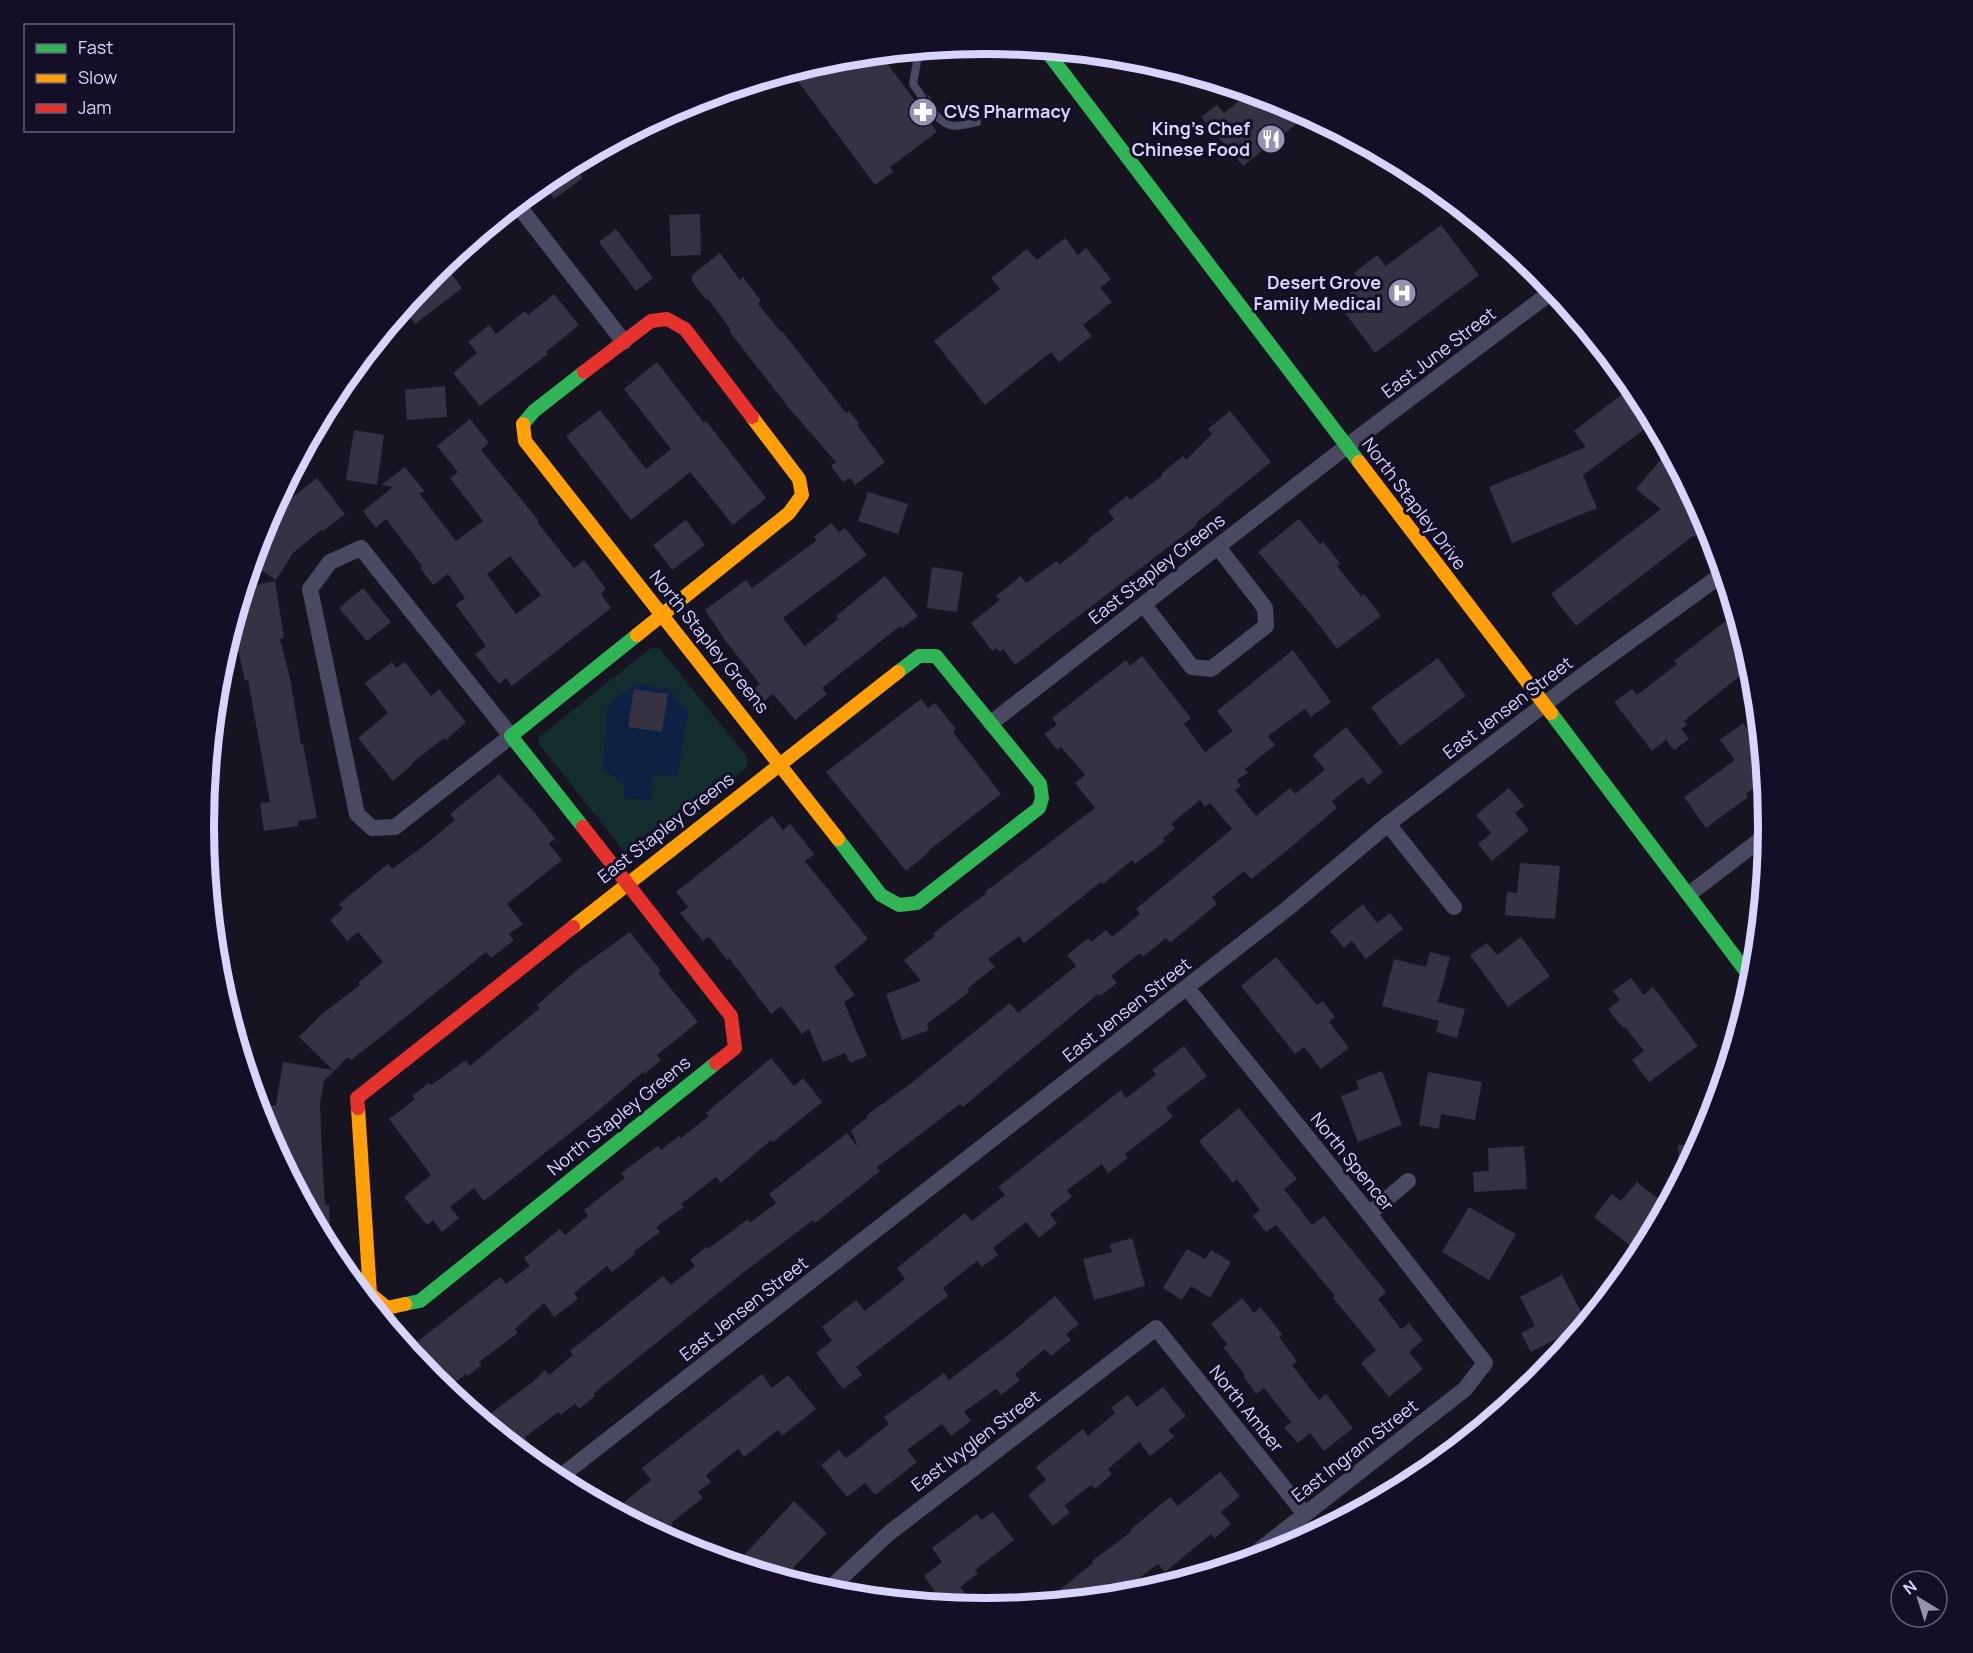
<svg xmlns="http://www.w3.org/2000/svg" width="1973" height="1653" font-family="Manrope,sans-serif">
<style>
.green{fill:#132c2d;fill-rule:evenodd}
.water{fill:#0d2144}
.building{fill:#343243;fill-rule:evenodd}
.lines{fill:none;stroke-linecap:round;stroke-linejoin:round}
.lane{stroke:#4a4962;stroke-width:8}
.street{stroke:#4a4962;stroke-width:16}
.fast{stroke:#30b455;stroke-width:14}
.slow{stroke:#ff9f0a;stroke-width:14}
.jam{stroke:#e5322d;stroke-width:14}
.labels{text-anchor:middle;stroke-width:6;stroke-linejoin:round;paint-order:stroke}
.poi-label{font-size:18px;font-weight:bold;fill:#d9d4ff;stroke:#130f26;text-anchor:end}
.street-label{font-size:18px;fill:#d9d4ff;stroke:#130f26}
.rim{fill:none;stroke:#d9d4ff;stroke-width:8}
</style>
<rect width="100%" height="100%" fill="#161421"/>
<path class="green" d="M652 647 660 649 748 758 746 768 634 855 626 854 539 744V737ZM608 705 651 800 624 798V784L603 768Z"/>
<path class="water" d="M636 684 668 689 688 712 677 777 653 774 651 800 624 798V784L603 768 608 705Z"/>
<g class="building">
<path d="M880 54 916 102 922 103 926 102 928 97 927 93 939 109 935 107 930 108 928 112 929 117 927 118 937 132 890 167 893 172 875 185 791 72 834 58Z"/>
<path d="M1250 92 1286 103 1308 115 1243 166 1201 117 1217 105 1224 113Z"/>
<path d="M573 164 583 178 554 199 542 183 552 175Z"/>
<path d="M700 214 701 255 671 256 669 215Z"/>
<path d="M1441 225 1479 275 1375 353 1337 302 1362 284 1354 273 1377 255 1386 266Z"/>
<path d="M616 229 653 278 636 291 599 242Z"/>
<path d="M1065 238 1078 255 1086 248 1111 279 1100 288 1112 302 1083 325 1092 336 1059 362 1051 352 985 405 934 341 1000 289 991 278 1027 249 1037 260Z"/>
<path d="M720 253 740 280 743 277 761 301 758 304 781 332 782 331 846 413 849 411 859 423 857 425 885 462 855 485 850 478 843 482 831 466 836 462 789 408 729 331 731 330 708 299 706 300 692 281V275Z"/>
<path d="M444 264 462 288 415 324 403 309 433 273Z"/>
<path d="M554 294 579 325 546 352 548 354 480 406 453 373 477 353 468 342 489 325 496 334 525 311 528 315Z"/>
<path d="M657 362 704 423 706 421 766 498 733 525 690 472 631 520 566 436 600 410 646 469 671 449 624 389Z"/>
<path d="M445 386 447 417 407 420 405 390Z"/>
<path d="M1633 386 1654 422 1583 475 1597 508 1512 543 1489 487 1586 447 1574 431Z"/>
<path d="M1230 411 1271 462 1196 523 1197 525 1015 665 1003 649 1000 652 996 648 992 651 971 623 1000 600 996 596 1021 576 1026 583 1057 561 1059 565 1089 541 1088 539 1114 519 1108 511 1127 496 1130 500 1162 476 1161 474 1183 456 1186 460 1212 434 1208 429Z"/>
<path d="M470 419 489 443 481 450 539 521 537 522 574 568 584 560 606 589 601 594 611 608 512 686 506 678 499 684 475 654 486 646 456 605 465 598 448 574 433 585 420 568 422 566 386 519 376 528 363 511 393 487 381 485 405 467 425 492 419 493 456 541 483 521 450 478 458 472 437 446ZM510 556 541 595 516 614 487 574Z"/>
<path d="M354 430 384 435 377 485 346 480Z"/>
<path d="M1662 458 1682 475 1707 522 1695 537 1693 536 1576 626 1551 594 1661 509 1636 489Z"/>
<path d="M317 478 345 514 323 531 321 530 293 553 276 580 252 564 263 527 283 490 290 499Z"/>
<path d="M868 492 908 504 898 534 858 521Z"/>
<path d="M1299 519 1320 544 1323 542 1340 563 1337 566 1361 596 1364 594 1381 616 1337 649 1313 617 1258 552Z"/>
<path d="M686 520 705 545 672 570 653 545Z"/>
<path d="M831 523 839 532 845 528 867 555 783 618 805 646 838 619 836 616 885 576 918 616 902 628 900 626 822 688 827 694 795 720 773 694 764 701 754 689 760 684 727 643 705 610 746 580 752 588 817 540 814 537Z"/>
<path d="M932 567 963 572 957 612 927 608Z"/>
<path d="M275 581 284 638 280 639 290 678 301 744H303L317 818 298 821V826L264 831 260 803 270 802 248 680 245 681 233 627 245 587Z"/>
<path d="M363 588 391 622 367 641 339 608Z"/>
<path d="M1736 613 1752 666 1684 721 1687 725 1681 729 1689 739 1674 750 1666 740 1652 751 1614 702 1632 689 1637 695 1677 664 1674 661Z"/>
<path d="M1293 650 1331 702 1311 717 1305 709 1268 736 1275 745 1245 769 1248 773 1237 780 1241 786 1235 790 1256 816 1290 788 1295 794 1325 770 1313 755 1346 727 1383 772 1368 785 1362 777 1332 801 1337 808 1285 852 1251 879 1244 871 1212 897 1217 904 1200 918 1170 943 1166 938 1143 957 1140 953 1111 976 1117 983 1100 996 1098 994 963 1107 960 1104 877 1167 880 1171 815 1223 813 1220 744 1272 593 1394 595 1396 579 1409 575 1404 561 1415 558 1412 525 1437 545 1465 541 1469 482 1420 534 1381 545 1370 549 1375 573 1355 570 1351 663 1276 671 1285 695 1266 690 1260 706 1247 708 1249 748 1219 750 1223 776 1203 769 1194 847 1133 858 1147 851 1130 868 1117 867 1115 910 1084 1010 1003 1018 1013 1076 966 1067 955 1088 938 1091 942 1106 930 1112 937 1140 914 1136 909 1232 829 1210 803 1205 807 1200 800 1171 824 1175 829 1163 838 1165 841 1135 864 1132 860 1103 884 1101 882 1024 943 1019 936 988 959 995 967 967 989 969 992 927 1024 929 1030 902 1040 886 994 921 981 904 960 935 936 933 934 954 917 986 894 985 892 1095 808 1075 783 1085 775 1061 747 1057 750 1044 734 1057 725 1052 718 1126 660 1130 666 1142 656 1191 718 1184 724 1205 752 1233 731 1217 711Z"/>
<path d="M1438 658 1466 696 1400 746 1371 707Z"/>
<path d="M392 662 396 668 405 662 431 696 439 689 466 722 446 740 444 738 412 763 413 764 393 781 358 738 388 713 365 683Z"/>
<path d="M634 689 668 694 662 732 628 727Z"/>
<path d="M921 699 928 708 935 703 956 729 953 732 1001 794 928 851 929 852 906 871 826 772Z"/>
<path d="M1759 720 1765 780 1746 794 1748 797 1706 828 1684 797 1735 760 1720 740 1743 723 1747 729Z"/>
<path d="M499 774 535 813 555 839 549 844 562 860 507 904 523 924 509 934 514 940 491 958 486 952 387 1032 351 1060 348 1057 324 1081 320 1103 322 1154 325 1205H329L331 1254 280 1157 279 1134 269 1135 266 1106 276 1105 283 1062 333 1070 299 1037 322 1014 360 985 358 983 383 962 358 932 347 941 330 920 343 909 339 904 388 864 392 869 421 848 455 820 450 814Z"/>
<path d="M1509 788 1524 806 1515 813 1529 830 1492 861 1478 844 1491 833 1476 815Z"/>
<path d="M772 816 783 830 790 824 814 854 805 861 868 939 834 967 855 995 844 1002 867 1056 850 1063 845 1053 823 1062 809 1029 802 1034 781 1006 771 1014 729 958 727 960 709 937 703 941 680 913 688 907 676 892Z"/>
<path d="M1520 863 1560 866 1555 919 1505 915 1507 892 1517 893Z"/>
<path d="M1363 904 1377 923 1390 913 1403 929 1366 959 1352 941 1344 948 1330 931Z"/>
<path d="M630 932 661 971 658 973 698 1022 657 1055 661 1060 644 1074 643 1072 598 1111 484 1201 474 1188 450 1207 459 1218 442 1232 433 1220 427 1225 404 1197 431 1175 389 1119 415 1099 412 1096 429 1083 431 1085 466 1060 470 1066 540 1008 537 1005 577 970Z"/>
<path d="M1521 937 1550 976 1508 1007 1470 955 1487 943 1497 955Z"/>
<path d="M1430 952 1450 957 1438 1002 1465 1009 1457 1038 1436 1032 1439 1021 1382 1006 1394 959 1426 967Z"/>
<path d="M1276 957 1317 1005 1323 1001 1335 1017 1329 1022 1349 1048 1321 1069 1304 1047 1295 1054 1241 986Z"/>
<path d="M1631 978 1644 995 1653 987 1698 1046 1649 1082 1632 1060 1644 1051 1625 1027 1623 1028 1608 1009 1620 1000 1613 991Z"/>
<path d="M1184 1046 1207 1076 1166 1108 1173 1117 1125 1154 1128 1158 1108 1173 1102 1164 1067 1190 1072 1197 1050 1214 1057 1223 1039 1238 1026 1222 993 1248 998 1255 982 1267 977 1261 943 1288 948 1296 856 1367 862 1375 843 1389 816 1353 832 1341 822 1327 856 1300 865 1311 905 1279 897 1268 965 1213 972 1221 1005 1195 998 1187 1121 1090 1126 1098 1156 1075 1152 1070Z"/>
<path d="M771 1058 794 1086 803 1078 822 1102 773 1142 771 1140 721 1183 716 1177 681 1204 684 1207 656 1227 660 1232 633 1252 635 1254 612 1272 607 1266 574 1293 578 1299 554 1317 544 1303 515 1329 518 1333 479 1362 481 1365 468 1376 466 1374 445 1390 433 1380 408 1349 500 1277 506 1284 530 1266 524 1258 560 1229 565 1235 588 1216 584 1210 625 1178 621 1173 658 1146 661 1150 679 1136 681 1138 709 1116 706 1113Z"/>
<path d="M1382 1071 1402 1125 1358 1142 1341 1096 1359 1089 1356 1081Z"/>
<path d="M1428 1072 1482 1082 1475 1120 1441 1114 1439 1129 1419 1125Z"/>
<path d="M1239 1108 1297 1179 1284 1189 1312 1225 1324 1216 1386 1292 1378 1299 1401 1329 1409 1323 1423 1340 1409 1352 1423 1369 1389 1397 1361 1363 1376 1350 1333 1298 1335 1296 1276 1225 1266 1232 1253 1216 1260 1210 1237 1179 1233 1183 1199 1141Z"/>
<path d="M1701 1144 1697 1150 1680 1181 1678 1145Z"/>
<path d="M1524 1146 1527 1189 1474 1192 1473 1172 1489 1171 1488 1148Z"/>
<path d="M1637 1182 1667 1206 1657 1225 1654 1222 1633 1248 1594 1217 1612 1194 1621 1201Z"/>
<path d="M1469 1207 1516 1234 1489 1280 1442 1252Z"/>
<path d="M1132 1238 1145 1286 1094 1300 1083 1259 1112 1252 1110 1244Z"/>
<path d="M1187 1249 1205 1259 1211 1250 1231 1262 1210 1298 1191 1286 1182 1300 1163 1288Z"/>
<path d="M1562 1275 1587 1323 1531 1352 1521 1333 1535 1326 1520 1297Z"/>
<path d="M1055 1296 1079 1324 1066 1334 1071 1340 1051 1356 1045 1349 1015 1374 1020 1380 1001 1395 996 1389 964 1412 971 1421 951 1436 942 1424 907 1450 917 1462 875 1495 865 1483 847 1497 821 1465 839 1450 846 1458 889 1424 884 1417 944 1373 949 1380 1006 1337Z"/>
<path d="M1242 1298 1254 1313 1260 1307 1282 1334 1279 1337 1297 1361 1292 1365 1319 1400 1326 1394 1353 1428 1324 1451 1310 1433 1298 1443 1284 1428 1291 1422 1264 1388 1256 1394 1243 1376 1245 1375 1223 1347 1227 1344 1211 1324Z"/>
<path d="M762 1374 772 1388 788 1375 816 1409 782 1436 778 1430 744 1457 738 1449 706 1475 711 1482 698 1492 703 1498 671 1523 673 1525 660 1536 614 1511 651 1480 642 1468Z"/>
<path d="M1163 1387 1186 1416 1168 1430 1174 1437 1150 1456 1139 1442 1108 1469 1112 1474 1095 1489 1091 1485 1064 1506 1070 1512 1053 1526 1028 1495 1046 1480 1036 1467 1083 1429 1088 1436 1115 1413 1111 1408 1128 1395 1137 1407Z"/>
<path d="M1220 1472 1240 1496 1221 1512 1231 1524 1215 1538 1211 1534 1165 1572 1158 1564 1114 1597 1042 1604 1093 1563 1092 1561 1131 1532 1130 1530 1170 1497 1178 1506Z"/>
<path d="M794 1501 827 1533 793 1568 795 1570 785 1580 735 1565Z"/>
<path d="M993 1512 1014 1540 975 1570 978 1573 960 1587 966 1594 950 1606H946L924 1576 942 1562 932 1548 977 1514 981 1520Z"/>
</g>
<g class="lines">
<g class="lane">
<path d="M919 50 913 84 922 97"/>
<path d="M934 113C948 130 956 127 977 122"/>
</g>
<g class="street">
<path d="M517 204 624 342"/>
<path d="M361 548 511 736 395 827 372 828 357 814 310 589 330 562Z"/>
<path d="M1144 605 1192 667 1211 669 1266 626 1265 608 1218 547"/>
<path d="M991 723 1347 446 1554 290"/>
<path d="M1388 824 1454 907"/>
<path d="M1689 894 1769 833"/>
<path d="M1187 988 1369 1214 1485 1363 1465 1389 1243 1563"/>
<path d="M1369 1214 1408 1181"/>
<path d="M556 1480 1288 908 1388 824 1575 681 1724 573"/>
<path d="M826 1592 888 1534 1156 1328 1305 1514"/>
</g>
<g class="fast">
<path d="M1045 49 1359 462"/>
<path d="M523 424 534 411 584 372"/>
<path d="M1551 713 1754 982"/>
<path d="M583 827 511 736 637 635"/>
<path d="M838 839 881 895 899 905 917 903 1039 808 1042 798 1040 784 936 656H919L898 672"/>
<path d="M405 1304 420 1301 716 1063"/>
</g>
<g class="slow">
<path d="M523 424 525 441 838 839"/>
<path d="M1359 462 1551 713"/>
<path d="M637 635 789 513 802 495 799 479 752 417"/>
<path d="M573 927 898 672"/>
<path d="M358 1108 370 1294 387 1308 405 1304"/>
</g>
<g class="jam">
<path d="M584 372 651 321 667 319 685 329 752 417"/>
<path d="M583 827 731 1016 735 1048 716 1063"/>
<path d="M358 1108 357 1098 573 927"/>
</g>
</g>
<defs>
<g id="pharmacy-disc" transform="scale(1.5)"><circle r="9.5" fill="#9591b1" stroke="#130f26"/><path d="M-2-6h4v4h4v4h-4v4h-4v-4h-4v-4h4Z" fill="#fff"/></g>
<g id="restaurant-disc" transform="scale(1.5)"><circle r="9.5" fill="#9591b1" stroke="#130f26"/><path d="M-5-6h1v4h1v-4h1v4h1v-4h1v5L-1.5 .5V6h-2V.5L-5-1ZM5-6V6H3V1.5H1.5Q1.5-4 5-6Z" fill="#fff"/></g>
<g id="hospital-disc" transform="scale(1.5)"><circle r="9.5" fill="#9591b1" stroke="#130f26"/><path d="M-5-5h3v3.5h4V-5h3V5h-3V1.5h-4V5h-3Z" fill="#fff"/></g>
</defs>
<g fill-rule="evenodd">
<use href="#pharmacy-disc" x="923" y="112"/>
<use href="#restaurant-disc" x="1271" y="139"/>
<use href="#hospital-disc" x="1402" y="293"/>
</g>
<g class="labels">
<g class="poi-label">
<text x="944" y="118" text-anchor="start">CVS Pharmacy</text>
<text x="1250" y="135">King's Chef<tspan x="1250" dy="21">Chinese Food</tspan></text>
<text x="1381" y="289">Desert Grove<tspan x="1381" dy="21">Family Medical</tspan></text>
</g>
<g class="street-label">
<text transform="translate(1439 353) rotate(-37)" y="6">East June Street</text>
<text transform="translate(1414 504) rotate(53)" y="6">North Stapley Drive</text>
<text transform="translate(1157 569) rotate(-38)" y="6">East Stapley Greens</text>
<text transform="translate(709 642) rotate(51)" y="6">North Stapley Greens</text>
<text transform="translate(1508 708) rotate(-37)" y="6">East Jensen Street</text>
<text transform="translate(666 828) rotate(-38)" y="6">East Stapley Greens</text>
<text transform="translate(1127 1010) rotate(-38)" y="6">East Jensen Street</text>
<text transform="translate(619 1116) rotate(-39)" y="6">North Stapley Greens</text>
<text transform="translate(1352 1162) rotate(51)" y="6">North Spencer</text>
<text transform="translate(744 1309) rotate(-38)" y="6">East Jensen Street</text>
<text transform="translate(1246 1409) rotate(51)" y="6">North Amber</text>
<text transform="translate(976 1441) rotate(-37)" y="6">East Ivyglen Street</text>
<text transform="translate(1355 1451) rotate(-38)" y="6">East Ingram Street</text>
</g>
</g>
<path d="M0 0H1973V1653H0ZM214 826a772 772 0 1 1 1544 0a772 772 0 1 1-1544 0Z" fill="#130f26" fill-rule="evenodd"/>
<path class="rim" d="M214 826a772 772 0 1 1 1544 0a772 772 0 1 1-1544 0Z"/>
<rect x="24" y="24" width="210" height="108" fill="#130f26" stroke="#625e7d" stroke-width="1.5"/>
<rect x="36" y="44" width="30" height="9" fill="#30b455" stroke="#625e7d" stroke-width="1.5"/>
<text x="78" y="54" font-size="18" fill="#d9d4ff">Fast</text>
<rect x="36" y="74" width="30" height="9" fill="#ff9f0a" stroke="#625e7d" stroke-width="1.5"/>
<text x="78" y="84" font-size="18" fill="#d9d4ff">Slow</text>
<rect x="36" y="104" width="30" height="9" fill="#e5322d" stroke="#625e7d" stroke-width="1.5"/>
<text x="78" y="114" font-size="18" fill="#d9d4ff">Jam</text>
<g transform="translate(1919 1599) rotate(322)"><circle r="28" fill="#130f26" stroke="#625e7d" stroke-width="1.5"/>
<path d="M0-4.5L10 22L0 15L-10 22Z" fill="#9591b1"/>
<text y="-9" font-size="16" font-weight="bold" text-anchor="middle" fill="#d9d4ff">N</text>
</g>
</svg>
